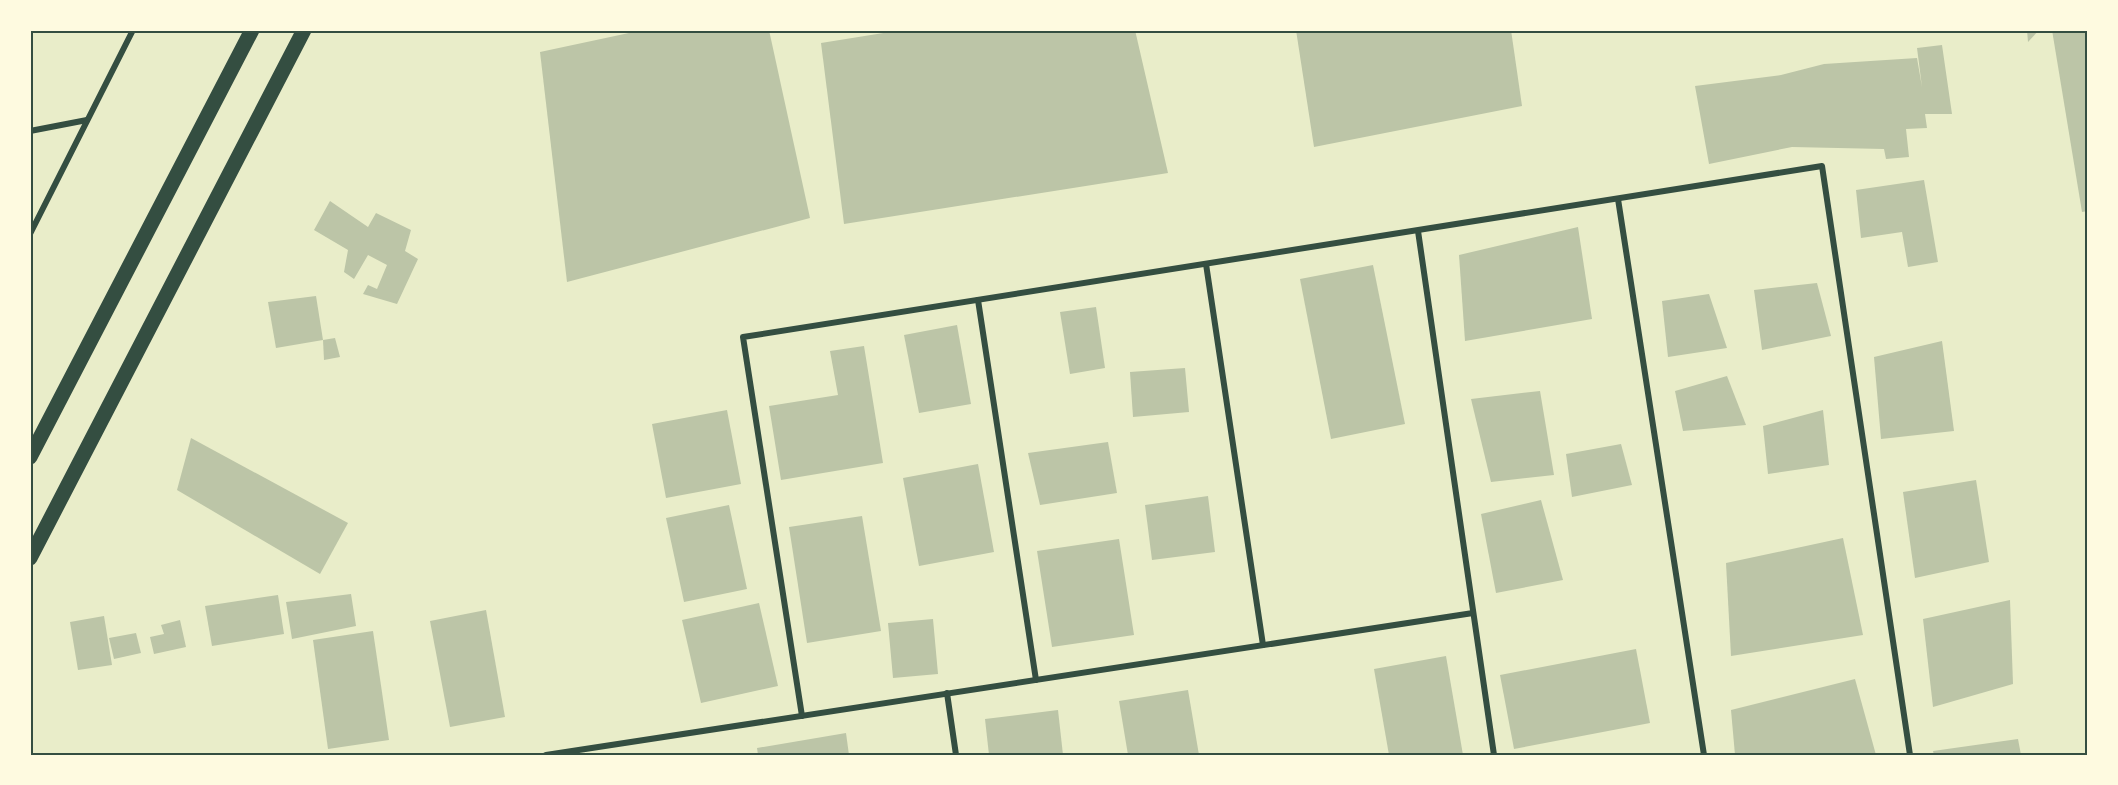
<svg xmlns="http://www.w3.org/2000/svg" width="2118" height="785" font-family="Figtree,sans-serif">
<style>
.building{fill:#bcc5a7}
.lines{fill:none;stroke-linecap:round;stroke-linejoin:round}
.minor{stroke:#344e41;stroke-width:6}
.primary{stroke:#344e41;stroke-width:15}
.neatline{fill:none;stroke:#344e41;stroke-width:2}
</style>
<rect width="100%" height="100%" fill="#e9edc9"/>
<g class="building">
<path d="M643 30H769L810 218 567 282 540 52Z"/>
<path d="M902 30H1135L1168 173 844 224 821 43Z"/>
<path d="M1296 30H1511L1522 106 1314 147Z"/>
<path d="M2027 30H2039L2028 42Z"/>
<path d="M2052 30H2088V211L2082 212Z"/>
<path d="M1942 45 1952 114H1925L1927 128 1906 129 1909 157 1886 159 1884 149 1792 147 1709 164 1695 86 1781 75 1824 64 1917 58 1922 87 1917 48Z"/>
<path d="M1924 180 1938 262 1908 267 1902 232 1861 238 1856 190Z"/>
<path d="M330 201 368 227 376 213 411 230 405 251 418 259 397 304 363 294 368 285 377 289 387 265 368 255 354 279 344 272 348 250 314 230Z"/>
<path d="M1578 227 1592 319 1465 341 1459 255Z"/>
<path d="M1373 265 1405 424 1331 439 1300 279Z"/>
<path d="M1817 283 1831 336 1762 350 1754 290Z"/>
<path d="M1709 294 1727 348 1668 357 1662 301Z"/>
<path d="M316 296 323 340 276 348 268 302Z"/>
<path d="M1096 307 1105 368 1070 374 1060 312Z"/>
<path d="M957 325 971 404 919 413 904 335Z"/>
<path d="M335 338 340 357 324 360 323 340Z"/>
<path d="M1942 341 1954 431 1881 439 1874 357Z"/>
<path d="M864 346 883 463 781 480 769 406 838 395 830 351Z"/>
<path d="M1185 368 1189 412 1133 417 1130 372Z"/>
<path d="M1727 376 1746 425 1683 431 1675 391Z"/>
<path d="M1540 391 1554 475 1491 482 1471 399Z"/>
<path d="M727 410 741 484 666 498 652 424Z"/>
<path d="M1823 410 1829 465 1768 474 1763 426Z"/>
<path d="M191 438 348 523 320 574 177 490Z"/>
<path d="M1108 442 1117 493 1040 505 1028 453Z"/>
<path d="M1621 444 1632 485 1572 497 1566 454Z"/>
<path d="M978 464 994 552 919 566 903 478Z"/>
<path d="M1976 480 1989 562 1915 578 1903 492Z"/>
<path d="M1208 496 1215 552 1152 560 1145 505Z"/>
<path d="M1541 500 1563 580 1496 593 1481 514Z"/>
<path d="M729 505 747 589 684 602 666 518Z"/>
<path d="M862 516 881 631 807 643 789 527Z"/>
<path d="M1843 538 1863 635 1731 656 1726 563Z"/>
<path d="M1119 539 1134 635 1052 647 1037 551Z"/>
<path d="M351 594 356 626 292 639 286 602Z"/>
<path d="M278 595 284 634 212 646 205 606Z"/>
<path d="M2010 600 2013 684 1933 707 1923 619Z"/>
<path d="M759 603 778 686 701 703 682 620Z"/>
<path d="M486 610 505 717 450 727 430 621Z"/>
<path d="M104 616 112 665 78 670 70 622Z"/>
<path d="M933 619 938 674 893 678 888 623Z"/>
<path d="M180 620 186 647 154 654 150 637 164 634 161 625Z"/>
<path d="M373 631 389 740 328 749 313 640Z"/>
<path d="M136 633 141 653 114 659 109 638Z"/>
<path d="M1636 649 1650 723 1514 749 1500 675Z"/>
<path d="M1446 656 1463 755H1389L1374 669Z"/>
<path d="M1855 679 1876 755H1735L1731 710Z"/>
<path d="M1188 690 1199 755H1128L1119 701Z"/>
<path d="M1058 710 1063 755H989L985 719Z"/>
<path d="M846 733 849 755H758L757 748Z"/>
<path d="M2018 739 2021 755H1934L1933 751Z"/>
</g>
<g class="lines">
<g class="minor">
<path d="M30 131 87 120"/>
<path d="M1618 199 1704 755"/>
<path d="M1418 231 1494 755"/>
<path d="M30 234 133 30"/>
<path d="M1206 264 1263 645"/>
<path d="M978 300 1036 680"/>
<path d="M947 693 956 755"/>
<path d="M802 716 743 337 1822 166 1910 755"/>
<path d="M546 755 1473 613"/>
</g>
<g class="primary">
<path d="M30 457 252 30"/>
<path d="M30 558 304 30"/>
</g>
</g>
<rect width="2118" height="785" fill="none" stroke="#fefae0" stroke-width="63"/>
<rect x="32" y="32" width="2054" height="722" class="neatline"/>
</svg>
